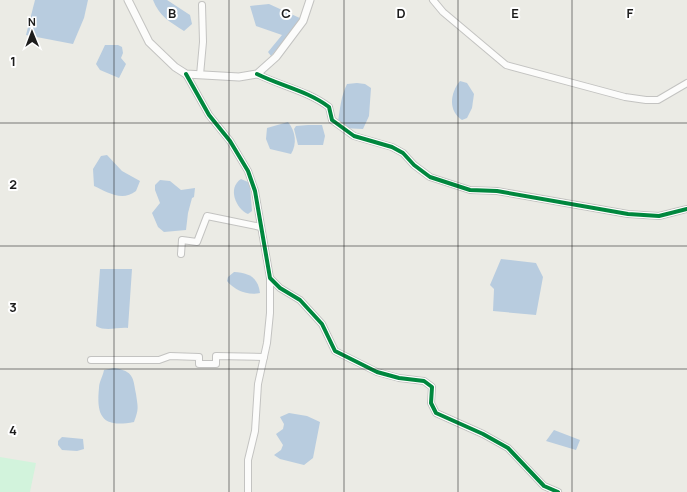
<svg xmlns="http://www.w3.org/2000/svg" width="687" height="492" font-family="Manrope,sans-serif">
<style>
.park{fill:#d2f3dc}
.water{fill:#b8ccdf}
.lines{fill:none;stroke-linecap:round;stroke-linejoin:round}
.minor-casing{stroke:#c3c3c1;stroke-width:8}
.tertiary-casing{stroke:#c3c3c1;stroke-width:9}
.minor{stroke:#fcfcfb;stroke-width:6}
.tertiary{stroke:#fcfcfb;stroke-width:7}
.cycleway-casing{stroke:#fff;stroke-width:6}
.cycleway{stroke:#00873e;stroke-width:4}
.grid{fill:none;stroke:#1c1c1c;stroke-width:1;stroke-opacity:0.55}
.grid-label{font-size:13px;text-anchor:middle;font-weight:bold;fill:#1c1c1c;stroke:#fff;stroke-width:4;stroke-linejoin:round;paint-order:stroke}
</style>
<rect width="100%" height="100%" fill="#ebebe5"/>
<path class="park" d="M0 457 36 463 30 492H0Z"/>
<g class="water">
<path d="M35 0H88L84 18 73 44 26 35Z"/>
<path d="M153 0H167L190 15 192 24 184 31C170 22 159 16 153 0Z"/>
<path d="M269 4 302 19 271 56 268 52 282 35 256 26 250 6Z"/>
<path d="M105 45H118L122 47 123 53 121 58 126 64 119 78 100 70 96 64Z"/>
<path d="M460 81 467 83 474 94 472 108 467 118 462 120C448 111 450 93 460 81Z"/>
<path d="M357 83 365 84 371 88 369 116 363 129 342 128 338 122C340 109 341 96 347 84Z"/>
<path d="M288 122C296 132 297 144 291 154L270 149 266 139 267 128Z"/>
<path d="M308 125H322L325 136 323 145H298L294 129 296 126Z"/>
<path d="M107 155 122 171 140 181 136 191C122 202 107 192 94 186L93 169 101 156Z"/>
<path d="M241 179 248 182 250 185 252 211 248 214C236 209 227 188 241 179Z"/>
<path d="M160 180 170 181 181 190 195 188 194 197 192 198 188 213 186 230 164 232 158 227 152 213 160 203 155 190V185Z"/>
<path d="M501 259 536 263 543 277 536 315 493 311 494 289 490 285Z"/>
<path d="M100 269H132L128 328C117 327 106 332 96 326Z"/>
<path d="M234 272C249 273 258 277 260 293 248 296 234 290 227 281L228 277Z"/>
<path d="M114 368C134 371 133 378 136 394 138 408 139 409 134 422 103 428 96 417 99 388 99 382 103 376 104 370Z"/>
<path d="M289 413 307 416 320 422 313 458 304 465 280 459 274 455 281 450 283 445 276 434 283 429 284 424 280 417Z"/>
<path d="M554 430 580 440 576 450 546 441Z"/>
<path d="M62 437 83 439 84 449 77 451 62 450 58 445V441Z"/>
</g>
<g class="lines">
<g class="minor-casing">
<g id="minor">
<path d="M433 0 443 12 506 65 625 97 646 100H658L687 83"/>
<path d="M186 74 209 115 230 141 248 171 255 191 270 278 280 288 300 300 322 324 335 351 377 372 399 378 424 381 432 387 431 403 436 413 483 434 508 448 544 486 558 492"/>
<path d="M257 74C281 86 308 91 329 107L332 120 354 136 392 147 403 153 414 165 430 177 470 190 497 191 628 214 659 216 687 209"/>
<path d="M200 75 203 42 202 5"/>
<path d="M181 254 182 240 197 242 207 216 261 227"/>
<path d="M91 360H159L170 356 199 357V364H216V356L264 357"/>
<path d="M248 492V460L255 431 258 384 267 343 270 313V278"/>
</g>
</g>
<g class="tertiary-casing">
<path id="tertiary" d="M128 0 149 42 175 67 186 74 239 77 257 74 276 57 303 21 310 0"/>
</g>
<use href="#minor" class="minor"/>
<use href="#tertiary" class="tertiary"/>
<g class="cycleway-casing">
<g id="cycleway">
<path d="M186 74 209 115 230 141 248 171 255 191 270 278 280 288 300 300 322 324 335 351 377 372 399 378 424 381 432 387 431 403 436 413 483 434 508 448 544 486 558 492"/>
<path d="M257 74C281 86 308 91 329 107L332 120 354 136 392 147 403 153 414 165 430 177 470 190 497 191 628 214 659 216 687 209"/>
</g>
</g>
<use href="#cycleway" class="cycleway"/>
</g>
<path class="grid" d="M114 0V492M229 0V492M344 0V492M458 0V492M572 0V492M0 123H687M0 246H687M0 369H687"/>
<g class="grid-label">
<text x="172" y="18">B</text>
<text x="286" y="18">C</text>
<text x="401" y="18">D</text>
<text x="515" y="18">E</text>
<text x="630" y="18">F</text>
<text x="13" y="66">1</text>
<text x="13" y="189">2</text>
<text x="13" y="312">3</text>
<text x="13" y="435">4</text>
</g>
<g transform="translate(32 32) rotate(359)" stroke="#ffffff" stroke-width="3" paint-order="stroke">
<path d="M0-3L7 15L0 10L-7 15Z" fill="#1c1c1c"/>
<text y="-6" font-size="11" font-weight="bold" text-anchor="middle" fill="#1c1c1c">N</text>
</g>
</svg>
